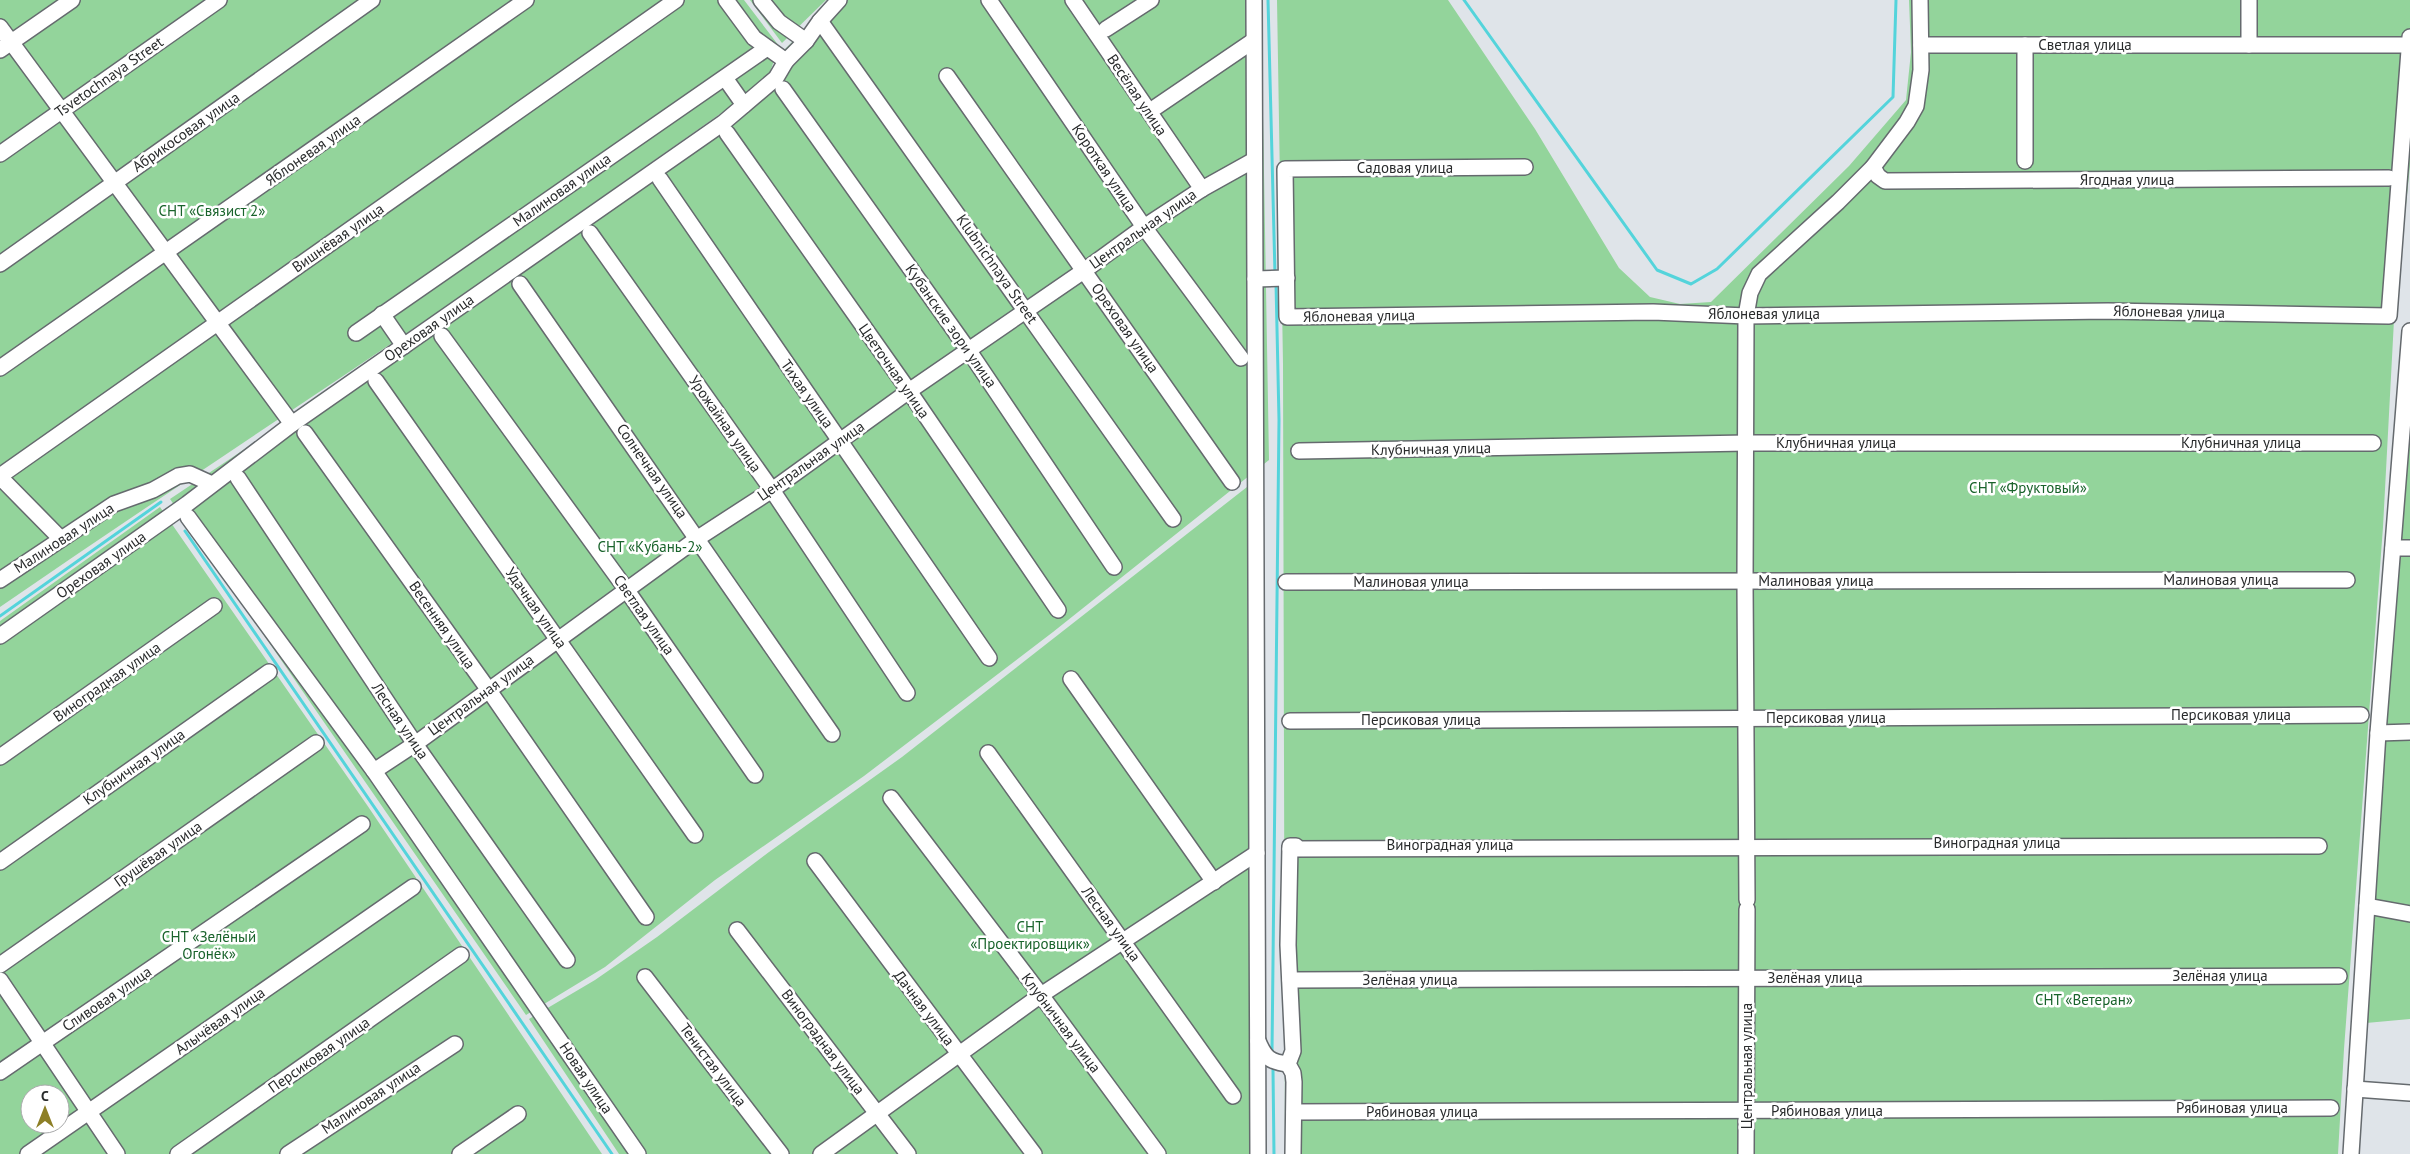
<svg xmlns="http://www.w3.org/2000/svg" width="2410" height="1154" font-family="'PT Sans',sans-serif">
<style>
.green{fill:#93d49b;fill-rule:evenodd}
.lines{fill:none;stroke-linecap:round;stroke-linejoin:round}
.stream{stroke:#54d4db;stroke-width:3}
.minor-casing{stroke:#656a6e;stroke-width:18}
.minor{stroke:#fff;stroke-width:15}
.labels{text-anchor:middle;stroke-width:5;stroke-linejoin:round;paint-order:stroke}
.street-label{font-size:15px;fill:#292b2c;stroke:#fff}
.park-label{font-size:15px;fill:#19632b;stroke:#fff}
</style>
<rect width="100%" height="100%" fill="#dfe4e9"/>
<g class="green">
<path d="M0 0H744L779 46 767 81C657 158 548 236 438 312 292 411 145 507 0 607Z"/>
<path d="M750 0H826L782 43Z"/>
<path d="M835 0H1261L1269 460 1053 632 864 776 715 880 605 967 526 1015 170 499 373 363 774 80 785 49Z"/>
<path d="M1277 0H1448L1535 129 1619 268 1650 297 1680 304 1711 302 1849 166 1906 100 1911 52 1909 0H2410V166L2394 320 2383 527 2344 1049 2338 1154H1285L1283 364Z"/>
<path d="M2410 382V1019L2366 1023Z"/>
<path d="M1247 487 1250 1154H619L529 1019 595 980 657 937 769 852 902 757Z"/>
<path d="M160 507 367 805 602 1154H0V621ZM30 1094H60V1124H30Z"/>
</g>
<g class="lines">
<g class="stream">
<path d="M1268 0 1275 274"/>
<path d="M1464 0 1657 270 1691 284 1717 269 1893 97 1896 0"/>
<path d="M185 531 612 1154"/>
<path d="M0 616 161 502"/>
<path d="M1272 1052 1279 420 1276 283"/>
<path d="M1273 1070 1274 1154"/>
</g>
<g class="minor-casing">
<g id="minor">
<path d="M726 0 754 38 786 61"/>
<path d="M761 0 779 22 806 41"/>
<path d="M989 0 1144 227 1241 358"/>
<path d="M1073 0 1202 189"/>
<path d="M1254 0 1258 1154"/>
<path d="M820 21 1173 519"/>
<path d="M0 27 292 424"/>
<path d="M1106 29 1151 0"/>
<path d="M1921 45H2409"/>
<path d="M2025 45V161"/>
<path d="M2249 45V0"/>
<path d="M0 50 72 0"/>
<path d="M947 76 1232 482"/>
<path d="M725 78 744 105"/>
<path d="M783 89 969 351 1114 567"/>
<path d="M1156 107 1253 41"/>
<path d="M727 133 909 391 1058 610"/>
<path d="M0 154 219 0"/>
<path d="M1525 167 1285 169 1287 317 1653 312 1746 316 2108 311 2389 316 2410 37"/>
<path d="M1873 167 1878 176 1885 181 2389 178"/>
<path d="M660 179 989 658"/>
<path d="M590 233 772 490 907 693"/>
<path d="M0 264 372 0"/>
<path d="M1255 279 1287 278"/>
<path d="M520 284 832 734"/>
<path d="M382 314 404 346"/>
<path d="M356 333 767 48"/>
<path d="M442 336 626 589 755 775"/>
<path d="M0 368 526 0"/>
<path d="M376 381 695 835"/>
<path d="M305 433 488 689 646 917"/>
<path d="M1299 451 1747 443H2373"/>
<path d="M0 476 676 0"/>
<path d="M0 477 61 539"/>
<path d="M238 478 415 744 567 960"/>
<path d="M188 517 374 771 638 1154"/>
<path d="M2393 548H2410"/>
<path d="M0 580 114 504 153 490 178 476 190 474 212 484"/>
<path d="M1286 582 2347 580"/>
<path d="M0 636 187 504 292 424 723 123 776 78 786 61 806 41 820 21 839 0"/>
<path d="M1071 679 1214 882"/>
<path d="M1290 721 2361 715"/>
<path d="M2378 733 2410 732"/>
<path d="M988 753 1233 1096"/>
<path d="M0 757 214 606"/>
<path d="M374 771 415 744 698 538 772 490 909 391 1085 270 1144 227 1202 189 1254 160"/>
<path d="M891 798 1041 995 1158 1154"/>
<path d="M1290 849 2319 846"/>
<path d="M815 861 1034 1154"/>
<path d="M0 862 269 672"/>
<path d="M1747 900 1745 582 1746 316 1750 293 1759 274 1838 202 1873 167 1907 122 1916 106 1921 70 1920 0"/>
<path d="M2367 906 2410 914"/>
<path d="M737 930 908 1154"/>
<path d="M0 965 316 743"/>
<path d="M645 977 781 1154"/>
<path d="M0 980 117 1154"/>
<path d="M1290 980 2339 976"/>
<path d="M1258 1041C1265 1058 1270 1062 1288 1064"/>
<path d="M0 1072 362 824"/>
<path d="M2355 1089 2410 1093"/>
<path d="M1294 1112 2331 1108"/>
<path d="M28 1154 413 887"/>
<path d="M178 1154 461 955"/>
<path d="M288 1154 455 1044"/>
<path d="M460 1154 518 1114"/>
<path d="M821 1154 1041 995 1257 853"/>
<path d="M1293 1154 1294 1082 1293 1073 1288 1064 1293 1051 1288 945 1290 846H1296"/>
<path d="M1746 1154 1747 909"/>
<path d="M2351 1154 2378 733 2410 331"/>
</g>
</g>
<use href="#minor" class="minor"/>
</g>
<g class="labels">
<g class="street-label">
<text x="2085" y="50">Светлая улица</text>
<text transform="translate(109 77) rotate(-35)" y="5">Tsvetochnaya Street</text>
<text transform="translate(1137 95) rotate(56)" y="5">Весёлая улица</text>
<text transform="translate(186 132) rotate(-35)" y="5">Абрикосовая улица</text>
<text transform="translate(313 150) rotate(-35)" y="5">Яблоневая улица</text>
<text transform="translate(1104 168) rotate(56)" y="5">Короткая улица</text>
<text x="1405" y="173">Садовая улица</text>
<text x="2127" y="185">Ягодная улица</text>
<text transform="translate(562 190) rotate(-35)" y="5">Малиновая улица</text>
<text transform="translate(1143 229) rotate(-35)" y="5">Центральная улица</text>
<text transform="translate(338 238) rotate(-35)" y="5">Вишнёвая улица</text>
<text transform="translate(997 269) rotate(55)" y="5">Klubnichnaya Street</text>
<text transform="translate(2169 312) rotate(1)" y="5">Яблоневая улица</text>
<text x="1764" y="319">Яблоневая улица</text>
<text transform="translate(1359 316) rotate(-1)" y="5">Яблоневая улица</text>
<text transform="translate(951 326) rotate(55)" y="5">Кубанские зори улица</text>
<text transform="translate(429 328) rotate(-35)" y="5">Ореховая улица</text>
<text transform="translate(1125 328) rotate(55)" y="5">Ореховая улица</text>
<text transform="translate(894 371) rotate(55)" y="5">Цветочная улица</text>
<text transform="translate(807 394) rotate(55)" y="5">Тихая улица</text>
<text transform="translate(725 424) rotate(55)" y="5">Урожайная улица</text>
<text x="1836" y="448">Клубничная улица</text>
<text x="2241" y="448">Клубничная улица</text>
<text transform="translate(1431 449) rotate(-1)" y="5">Клубничная улица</text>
<text transform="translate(811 461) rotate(-35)" y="5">Центральная улица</text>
<text transform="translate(652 471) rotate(55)" y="5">Солнечная улица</text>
<text transform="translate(64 538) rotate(-33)" y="5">Малиновая улица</text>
<text transform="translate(101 565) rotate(-35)" y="5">Ореховая улица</text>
<text x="2221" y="585">Малиновая улица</text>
<text x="1816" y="586">Малиновая улица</text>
<text x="1411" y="587">Малиновая улица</text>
<text transform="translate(536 608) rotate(55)" y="5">Удачная улица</text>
<text transform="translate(644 615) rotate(55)" y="5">Светлая улица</text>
<text transform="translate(442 625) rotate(55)" y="5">Весенняя улица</text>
<text transform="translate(107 682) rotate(-35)" y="5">Виноградная улица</text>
<text transform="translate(481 695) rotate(-36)" y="5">Центральная улица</text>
<text x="2231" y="720">Персиковая улица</text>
<text x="1826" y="723">Персиковая улица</text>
<text x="1421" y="725">Персиковая улица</text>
<text transform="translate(400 721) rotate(56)" y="5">Лесная улица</text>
<text transform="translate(134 767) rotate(-35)" y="5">Клубничная улица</text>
<text x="1997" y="848">Виноградная улица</text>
<text x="1450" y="850">Виноградная улица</text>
<text transform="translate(158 854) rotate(-35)" y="5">Грушёвая улица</text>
<text transform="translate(1111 924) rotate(54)" y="5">Лесная улица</text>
<text x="2220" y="981">Зелёная улица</text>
<text x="1815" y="983">Зелёная улица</text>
<text x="1410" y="985">Зелёная улица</text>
<text transform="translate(107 999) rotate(-34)" y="5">Сливовая улица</text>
<text transform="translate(924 1008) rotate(53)" y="5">Дачная улица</text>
<text transform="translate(220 1021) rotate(-35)" y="5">Алычёвая улица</text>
<text transform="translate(1061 1023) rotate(53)" y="5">Клубничная улица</text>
<text transform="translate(823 1042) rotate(53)" y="5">Виноградная улица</text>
<text transform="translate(319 1055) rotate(-35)" y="5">Персиковая улица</text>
<text transform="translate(713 1065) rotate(53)" y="5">Тенистая улица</text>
<text transform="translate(1747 1066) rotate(-90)" y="5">Центральная улица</text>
<text transform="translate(586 1078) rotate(56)" y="5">Новая улица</text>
<text transform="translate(371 1098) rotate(-34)" y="5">Малиновая улица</text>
<text x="2232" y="1113">Рябиновая улица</text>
<text x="1827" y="1116">Рябиновая улица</text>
<text x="1422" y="1117">Рябиновая улица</text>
</g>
<g class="park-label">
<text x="212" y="216">СНТ «Связист 2»</text>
<text x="2028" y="493">СНТ «Фруктовый»</text>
<text x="650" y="552">СНТ «Кубань-2»</text>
<text x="1030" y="932">СНТ<tspan x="1030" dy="17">«Проектировщик»</tspan></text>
<text x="209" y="942">СНТ «Зелёный<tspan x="209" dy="17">Огонёк»</tspan></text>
<text x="2084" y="1005">СНТ «Ветеран»</text>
</g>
</g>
<g transform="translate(45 1109)"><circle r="24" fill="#ffffff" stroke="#a9aaab"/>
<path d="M0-4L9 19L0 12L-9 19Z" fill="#8d7f26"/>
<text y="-8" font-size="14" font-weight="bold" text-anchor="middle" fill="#292b2c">С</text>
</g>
</svg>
